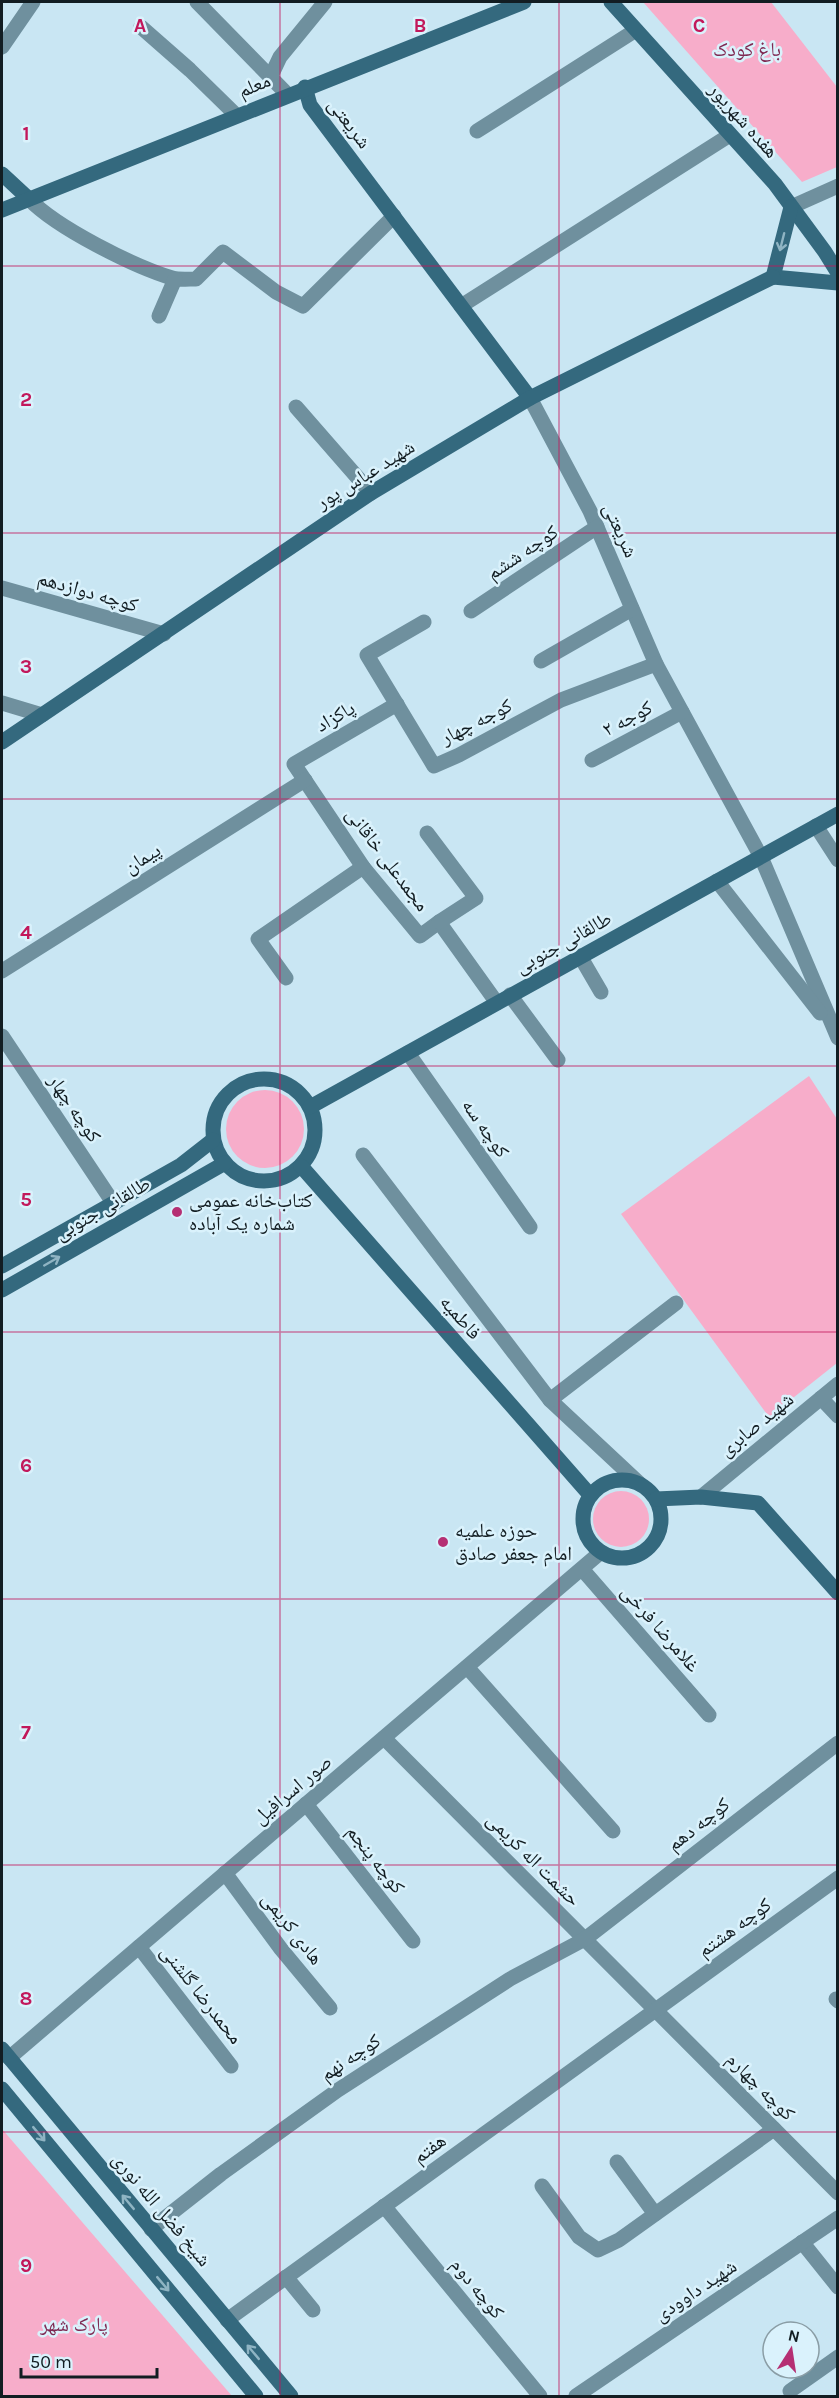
<svg xmlns="http://www.w3.org/2000/svg" width="839" height="2398" font-family="Karla,'Noto Naskh Arabic',sans-serif">
<style>
.green{fill:#f7adca}
.lines{fill:none;stroke-linecap:round;stroke-linejoin:round}
.street{stroke:#6f909e;stroke-width:15}
.secondary{stroke:#34697e;stroke-width:15}
.oneway{stroke:#8fb4c3}
.grid{fill:none;stroke:#c2185b;stroke-width:1.5;stroke-opacity:0.55}
.poi-dot{fill:#b52f73;stroke:#daf2fc;stroke-width:2}
.labels{text-anchor:middle;stroke-width:5;stroke-linejoin:round;paint-order:stroke}
.park-label{font-size:20px;fill:#7f2952;stroke:#daf2fc}
.street-label{font-size:20px;fill:#121d22;stroke:#daf2fc}
.poi-label{font-size:20px;fill:#121d22;stroke:#daf2fc;text-anchor:start}
.grid-label{font-size:20px;text-anchor:middle;font-weight:bold;fill:#c2185b;stroke:#daf2fc;stroke-width:5;stroke-linejoin:round;paint-order:stroke}
</style>
<rect width="100%" height="100%" fill="#c9e6f3"/>
<g class="green">
<path d="M643 2H771L837 87V167L802 182Z"/>
<path d="M809 1076 837 1119V1363L769 1417 621 1214Z"/>
<circle cx="265" cy="1129" r="39"/>
<circle cx="621" cy="1519" r="28"/>
<path d="M2 2129 232 2396H2Z"/>
</g>
<g class="lines">
<g class="street">
<path d="M197 2 287 94"/>
<path d="M141 27 190 70 236 115"/>
<path d="M2 47 33 2"/>
<path d="M271 76 280 57 325 2"/>
<path d="M477 131 636 30"/>
<path d="M29 199C57 228 133 266 172 278 179 280 188 279 196 279L223 252 276 292 303 306 394 216"/>
<path d="M791 207 838 186"/>
<path d="M461 306 730 135"/>
<path d="M159 316 175 279"/>
<path d="M530 398 590 511 656 664 761 857 838 1038"/>
<path d="M296 407 371 493"/>
<path d="M2 588 164 634"/>
<path d="M471 611 597 527"/>
<path d="M424 622 367 655 434 766 459 755 561 700 656 664"/>
<path d="M541 661 632 609"/>
<path d="M2 703 42 715"/>
<path d="M397 704 294 764 363 867 420 936 439 922 497 1003"/>
<path d="M592 760 682 712"/>
<path d="M816 826 838 860"/>
<path d="M427 833 476 898 439 922"/>
<path d="M717 881 820 1013"/>
<path d="M580 956 601 992"/>
<path d="M2 971 305 780"/>
<path d="M286 978 258 939 363 867"/>
<path d="M510 995 558 1060"/>
<path d="M2 1036 114 1204"/>
<path d="M408 1053 530 1227"/>
<path d="M363 1155 550 1400 640 1484"/>
<path d="M821 1398 838 1416"/>
<path d="M550 1400 676 1303"/>
<path d="M701 1497 838 1384"/>
<path d="M582 1569 709 1715"/>
<path d="M467 1667 613 1831"/>
<path d="M384 1738 838 2193"/>
<path d="M306 1804 413 1941"/>
<path d="M225 1873 281 1949 330 2008"/>
<path d="M139 1947 231 2066"/>
<path d="M836 1999 838 2001"/>
<path d="M9 2058 601 1552"/>
<path d="M617 2162 655 2214"/>
<path d="M542 2186 579 2237 598 2250 619 2240 774 2129"/>
<path d="M384 2206 540 2396"/>
<path d="M151 2229 221 2174 338 2090 510 1979 585 1939 838 1743"/>
<path d="M802 2242 838 2287"/>
<path d="M286 2277 313 2310"/>
<path d="M227 2320 838 1878"/>
<path d="M790 2391 838 2357"/>
<path d="M576 2396 838 2218"/>
</g>
<g class="secondary">
<path d="M611 2 775 184 825 252 838 273"/>
<path d="M305 87 310 105 530 398"/>
<path d="M2 174 29 199"/>
<path d="M2 210 524 2"/>
<path d="M773 277 791 207"/>
<path d="M773 277 838 283"/>
<path d="M2 742 371 493 530 398 773 277"/>
<circle cx="264" cy="1130" r="51"/>
<path d="M310 1107 838 814"/>
<path d="M301 1166 590 1495"/>
<path d="M2 1266 181 1165 213 1140"/>
<path d="M2 1290 225 1163"/>
<circle cx="622" cy="1519" r="39"/>
<path d="M656 1499 701 1497 758 1503 838 1593"/>
<path d="M2 2049 291 2396"/>
<path d="M2 2089 256 2396"/>
</g>
</g>
<defs><path id="oneway-shaft" d="M-6 0H5M1.5-3L5.5 0L1.5 3" fill="none" stroke-width="1.6" stroke-linecap="round" stroke-linejoin="round" transform="scale(1.5)"/></defs>
<g class="oneway">
<use href="#oneway-shaft" transform="translate(782 242) rotate(104)"/>
<use href="#oneway-shaft" transform="translate(52 1261) rotate(-30)"/>
<use href="#oneway-shaft" transform="translate(39 2134) rotate(50)"/>
<use href="#oneway-shaft" transform="translate(128 2202) rotate(-130)"/>
<use href="#oneway-shaft" transform="translate(163 2284) rotate(50)"/>
<use href="#oneway-shaft" transform="translate(253 2352) rotate(-130)"/>
</g>
<path class="grid" d="M280 2V2396M559 2V2396M2 266H838M2 533H838M2 799H838M2 1066H838M2 1332H838M2 1599H838M2 1865H838M2 2132H838"/>
<g class="poi-dot">
<circle cx="177" cy="1212" r="6"/>
<circle cx="443" cy="1542" r="6"/>
</g>
<g class="labels">
<g class="park-label">
<text x="747" y="56">باغ کودک</text>
<text x="74" y="2331">پارک شهر</text>
</g>
<g class="street-label">
<text transform="translate(254 85) rotate(-22)" y="7">معلم</text>
<text transform="translate(744 120) rotate(48)" y="7">هفده شهریور</text>
<text transform="translate(350 123) rotate(53)" y="7">شریعتی</text>
<text transform="translate(365 474) rotate(-32)" y="7">شهید عباس پور</text>
<text transform="translate(621 530) rotate(66)" y="7">شریعتی</text>
<text transform="translate(522 552) rotate(-34)" y="7">کوچه ششم</text>
<text transform="translate(88 591) rotate(16)" y="7">کوچه دوازدهم</text>
<text transform="translate(335 716) rotate(-30)" y="7">پاکزاد</text>
<text transform="translate(627 718) rotate(-28)" y="7">کوجه ۲</text>
<text transform="translate(476 721) rotate(-27)" y="7">کوجه چهار</text>
<text transform="translate(142 858) rotate(-32)" y="7">پیمان</text>
<text transform="translate(388 859) rotate(53)" y="7">مجمدعلی خاقانی</text>
<text transform="translate(563 942) rotate(-29)" y="7">طالقانی جنوبی</text>
<text transform="translate(75 1108) rotate(56)" y="7">کوچه چهار</text>
<text transform="translate(486 1128) rotate(55)" y="7">کوچه سه</text>
<text transform="translate(102 1208) rotate(-30)" y="7">طالقانی جنوبی</text>
<text transform="translate(461 1317) rotate(49)" y="7">فاطمیه</text>
<text transform="translate(756 1424) rotate(-39)" y="7">شهید صابری</text>
<text transform="translate(661 1628) rotate(49)" y="7">غلامرضا فرخی</text>
<text transform="translate(292 1789) rotate(-40)" y="7">صور اسرافیل</text>
<text transform="translate(698 1824) rotate(-38)" y="7">کوچه دهم</text>
<text transform="translate(376 1859) rotate(52)" y="7">کوچه پنجم</text>
<text transform="translate(534 1859) rotate(45)" y="7">حشمت اله کریمی</text>
<text transform="translate(734 1927) rotate(-36)" y="7">کوچه هشتم</text>
<text transform="translate(293 1928) rotate(52)" y="7">هادی کریمی</text>
<text transform="translate(202 1994) rotate(52)" y="7">محمدرضا گلشنی</text>
<text transform="translate(350 2057) rotate(-34)" y="7">کوچه نهم</text>
<text transform="translate(761 2086) rotate(45)" y="7">کوچه چهارم</text>
<text transform="translate(429 2148) rotate(-36)" y="7">هفتم</text>
<text transform="translate(162 2209) rotate(50)" y="7">شیخ فضل الله نوری</text>
<text transform="translate(478 2288) rotate(51)" y="7">کوچه دوم</text>
<text transform="translate(695 2290) rotate(-34)" y="7">شهید داوودی</text>
</g>
<g class="poi-label">
<text x="189" y="1207">کتاب‌خانه عمومی<tspan x="189" dy="23">شماره یک آباده</tspan></text>
<text x="455" y="1537">حوزه علمیه<tspan x="455" dy="23">امام جعفر صادق</tspan></text>
</g>
</g>
<g class="grid-label">
<text x="140" y="32">A</text>
<text x="420" y="32">B</text>
<text x="699" y="32">C</text>
<text x="26" y="140">1</text>
<text x="26" y="406">2</text>
<text x="26" y="673">3</text>
<text x="26" y="939">4</text>
<text x="26" y="1206">5</text>
<text x="26" y="1472">6</text>
<text x="26" y="1739">7</text>
<text x="26" y="2005">8</text>
<text x="26" y="2272">9</text>
</g>
<rect width="839" height="2398" fill="none" stroke="#121d22" stroke-width="6"/>
<g transform="translate(791 2350) rotate(12)"><circle r="28" fill="#daf2fc" stroke="#8a9da5" stroke-width="1.5"/>
<path d="M0-4.5L10 22L0 15L-10 22Z" fill="#b52f73"/>
<text y="-9" font-size="16" font-weight="bold" text-anchor="middle" fill="#121d22">N</text>
</g>
<path d="M21 2368v9h136v-9" fill="none" stroke="#121d22" stroke-width="3"/>
<text x="30" y="2368" font-size="18" fill="#121d22" stroke="#daf2fc" stroke-width="4.5" paint-order="stroke">50 m</text>
</svg>
